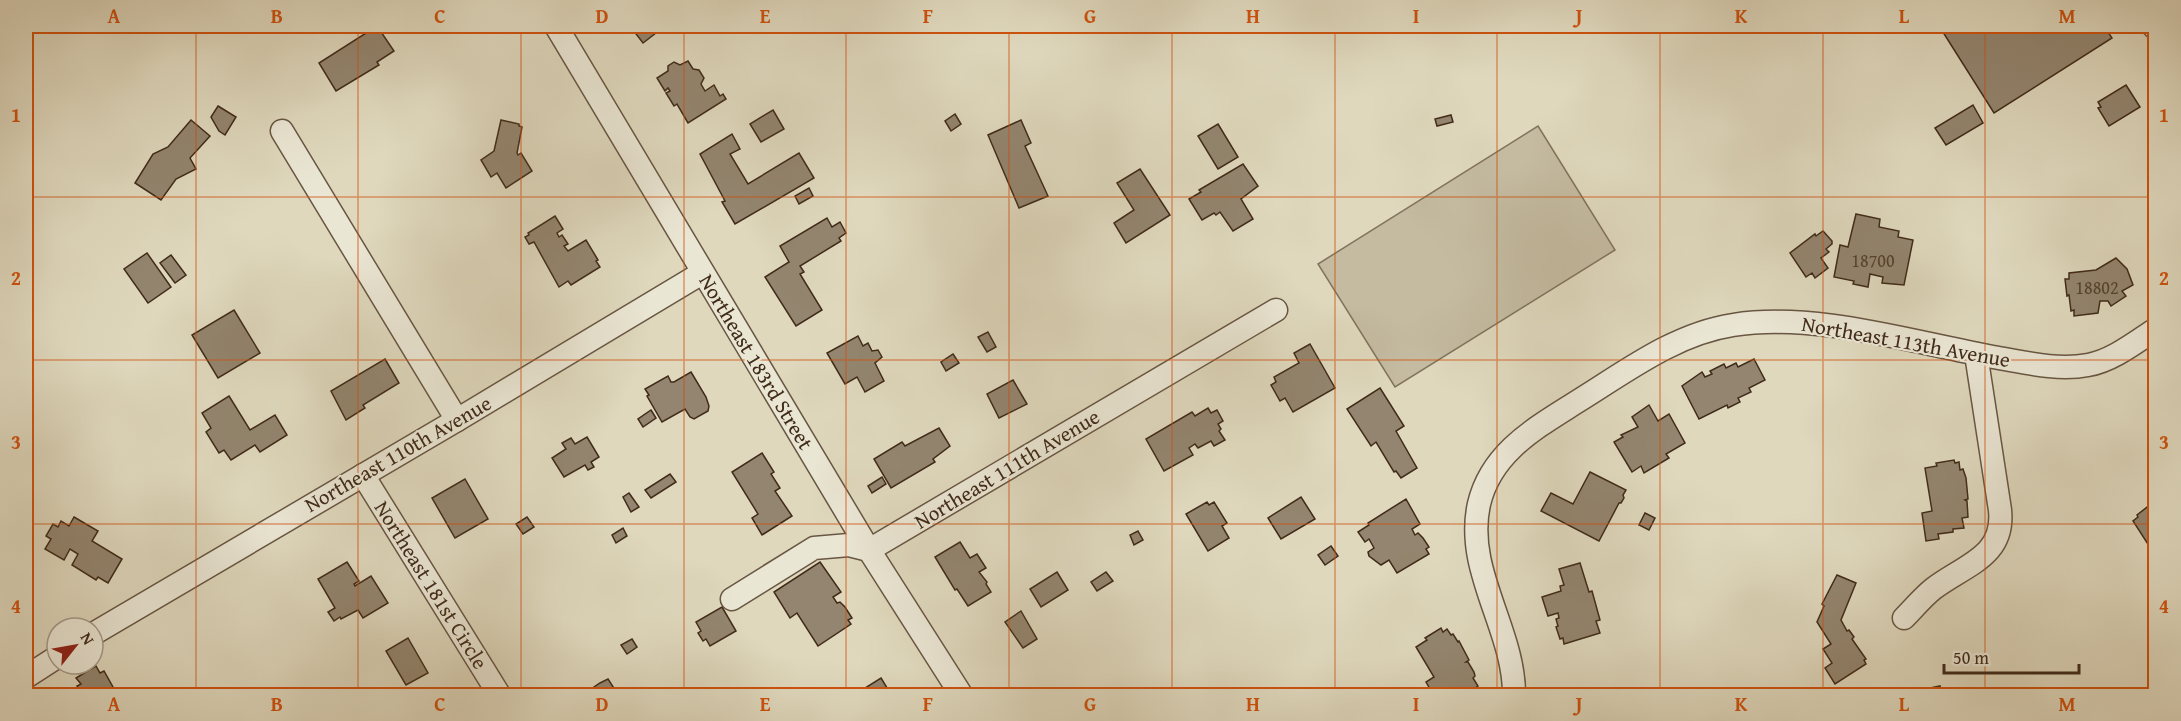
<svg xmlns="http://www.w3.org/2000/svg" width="2181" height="721" font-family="'Gentium Book Plus',serif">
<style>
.green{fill:#c4bba1;stroke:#82735e;stroke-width:1.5}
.building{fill:#93856f;stroke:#402b1a;stroke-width:1.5}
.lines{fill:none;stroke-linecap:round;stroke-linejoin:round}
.minor-casing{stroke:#685643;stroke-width:25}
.minor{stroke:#eae6d4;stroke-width:22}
.grid{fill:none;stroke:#cf520e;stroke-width:1.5;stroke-opacity:0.55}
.labels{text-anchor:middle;stroke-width:4.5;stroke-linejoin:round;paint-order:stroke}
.number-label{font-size:18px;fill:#55422f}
.street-label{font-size:21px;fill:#402b1a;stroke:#eae6d4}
.neatline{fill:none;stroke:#cf520e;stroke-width:2}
.grid-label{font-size:20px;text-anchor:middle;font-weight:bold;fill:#cf520e}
</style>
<rect width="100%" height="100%" fill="#dfd8bd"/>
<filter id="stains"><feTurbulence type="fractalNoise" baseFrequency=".00333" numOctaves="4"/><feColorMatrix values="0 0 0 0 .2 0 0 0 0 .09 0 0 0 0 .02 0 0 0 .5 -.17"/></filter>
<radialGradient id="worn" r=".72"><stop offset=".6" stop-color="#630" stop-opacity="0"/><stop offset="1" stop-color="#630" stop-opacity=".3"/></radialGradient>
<path class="green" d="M1538 126 1615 250 1395 387 1318 264Z"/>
<g class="building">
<path d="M377 26 394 51 377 62 379 65 336 91 319 63Z"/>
<path d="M630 26H665L643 43Z"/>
<path d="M1947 26H2104L2112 38 1994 113 1941 29Z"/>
<path d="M688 61 693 69 699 70 704 78 701 84 705 91 714 85 720 96 723 94 726 99 688 123 677 104 674 106 666 93 670 91 668 88 665 91 657 78 668 71V66L674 62 680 65Z"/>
<path d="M2126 85 2140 107 2109 126 2098 108 2101 107 2098 102Z"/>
<path d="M1973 105 1983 123 1946 145 1935 128Z"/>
<path d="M218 106 236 117 225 135 219 131 211 117Z"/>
<path d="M773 110 784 129 761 142 750 124Z"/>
<path d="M955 114 961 124 951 131 945 121Z"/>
<path d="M1451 115 1453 122 1437 126 1435 119Z"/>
<path d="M191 120 210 136 190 158 196 169 176 179 161 200 135 183 153 154 168 147Z"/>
<path d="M501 120 519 124V126L522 127 517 153 518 155 521 153 532 171 506 188 497 173 491 177 481 160 494 151Z"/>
<path d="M1021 120 1031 143 1025 146 1048 196 1019 208 988 135Z"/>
<path d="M1218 124 1238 157 1218 169 1198 136Z"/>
<path d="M732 134 740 149 730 154 748 184 799 153 814 178 735 224 722 202 725 201 700 154Z"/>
<path d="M1243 164 1258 186 1241 199 1253 219 1233 231 1220 212 1216 215 1214 213 1202 220 1189 199 1201 192 1199 190Z"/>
<path d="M1140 169 1170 215 1126 243 1114 223 1134 210 1117 183Z"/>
<path d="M809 188 813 196 799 204 795 196Z"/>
<path d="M1856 214 1880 219 1879 227 1899 231 1898 237 1913 240 1904 285 1882 283 1883 277 1870 274 1868 287 1853 284 1854 281 1834 277 1840 245 1848 247Z"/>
<path d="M555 216 563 229 557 233 559 237 562 235 568 244 564 246 568 251 586 240 598 260 596 261 600 267 571 285 568 281 559 287 534 242 529 244 525 237 529 235 528 233Z"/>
<path d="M827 218 832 227 840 222 846 233 839 238 841 241 800 266 804 272 800 274 822 310 796 326 765 277 789 262 780 246Z"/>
<path d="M1823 231 1832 241V244L1826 249 1829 252 1821 258 1828 268 1815 278 1812 273 1806 277 1790 253 1815 234 1816 236Z"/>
<path d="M147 253 171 287 148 303 124 269Z"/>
<path d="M171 255 186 275 175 283 160 263Z"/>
<path d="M2116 258 2127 269 2133 285 2122 291 2126 296 2111 306 2108 301H2100L2098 313 2074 316V310L2071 311 2069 295 2067 296 2065 279H2069V273L2096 270Z"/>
<path d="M234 310 260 353 218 378 192 335Z"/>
<path d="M988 332 996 347 987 352 978 337Z"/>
<path d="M858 336 863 346 868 343 872 351 878 350 882 357 875 363 884 381 865 392 857 377 845 384 827 353Z"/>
<path d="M1310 344 1335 388 1293 412 1285 398 1280 401 1271 385 1276 382 1274 377 1299 363 1294 353Z"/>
<path d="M953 354 959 363 946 371 941 362Z"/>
<path d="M385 359 399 383 363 405 365 408 346 420 331 391Z"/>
<path d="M1754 359 1765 380 1749 388 1751 392 1738 398 1740 402 1728 408 1727 405 1699 419 1682 386 1702 372 1705 377 1712 374 1710 371 1724 364 1726 368 1736 363 1738 367Z"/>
<path d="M691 372 706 397 709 406 708 411 694 419 690 417 685 409 662 422 647 396 649 395 645 389 668 376 671 382H674Z"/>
<path d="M1013 380 1027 404 999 418 987 394Z"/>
<path d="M1380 388 1404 426 1396 431 1417 468 1401 478 1396 471 1394 472 1376 442 1371 446 1347 409Z"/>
<path d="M229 396 250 430 275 415 287 435 260 452 255 445 231 460 224 450 219 453 206 432 211 428 202 413Z"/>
<path d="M1649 405 1658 421 1669 414 1685 443 1666 454 1669 458 1644 473 1641 466 1632 472 1614 442 1623 437 1621 435 1638 427 1632 417Z"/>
<path d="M1208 408 1211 413 1217 410 1223 421 1218 424 1221 429 1219 431 1225 440 1214 446 1211 441 1198 448 1195 444 1189 448 1193 455 1164 471 1146 439 1192 412 1195 416Z"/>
<path d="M651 410 656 418 643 427 638 419Z"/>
<path d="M939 428 950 446 933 459 935 462 891 488 874 459 902 442 905 446Z"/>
<path d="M587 437 599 457 591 462 594 467 588 470 585 465 564 477 552 458 566 449 562 443 571 438 575 444Z"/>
<path d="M762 453 774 472 771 474 780 488 775 491 792 516 762 535 752 518 758 514 732 472Z"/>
<path d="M1954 460 1955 463 1959 462 1960 470 1963 469 1966 478 1968 499 1965 500 1967 501 1968 517 1962 518 1964 528 1953 529V532L1938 534 1939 539 1926 541 1922 513 1932 511 1925 468 1937 466 1936 463Z"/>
<path d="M1590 472 1626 490 1623 495 1624 498 1621 503H1619L1599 541 1541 511 1551 493 1573 504Z"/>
<path d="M670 474 676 482 651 498 645 490Z"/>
<path d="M882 477 886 484 872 493 868 486Z"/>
<path d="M465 479 488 519 455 538 432 498Z"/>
<path d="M629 493 639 507 631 512 623 497Z"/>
<path d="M1301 497 1315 519 1281 539 1268 518Z"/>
<path d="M1406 499 1420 524 1412 529 1415 535 1418 533 1423 538 1429 547 1426 549 1429 554 1397 573 1389 560 1381 565 1369 556 1368 552 1374 548 1369 539 1365 542 1358 532 1369 525 1368 523Z"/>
<path d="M1207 502 1209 505 1214 502 1227 523 1222 526 1229 538 1208 551 1186 514Z"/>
<path d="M2151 504 2156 509V550L2153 552 2133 521 2138 517 2137 515Z"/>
<path d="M1645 513 1655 518 1649 530 1639 525Z"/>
<path d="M74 517 98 531 92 541 122 559 108 583 98 577 96 580 72 565 78 554 70 549 64 560 45 549 51 539 46 536 53 524 58 527 61 521 69 526Z"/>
<path d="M527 517 534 527 523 534 516 524Z"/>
<path d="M623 528 627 536 616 543 612 535Z"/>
<path d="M1138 531 1143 540 1134 545 1130 535Z"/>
<path d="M960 542 970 558 977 554 986 568 979 572 987 582 986 584 991 592 968 606 957 589 955 590 935 557Z"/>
<path d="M1331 546 1338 556 1325 565 1318 555Z"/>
<path d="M347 562 359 581 354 584 355 586 371 576 388 603 363 618 358 610 341 619 340 617 334 621 328 612 335 608 318 579Z"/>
<path d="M820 562 841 592 833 597 837 603 840 602 845 607 852 618 848 620 851 624 818 646 797 613 790 618 774 592Z"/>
<path d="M1580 563 1589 592 1592 591 1600 620 1596 621 1600 633 1564 644 1563 638 1560 639 1556 627 1558 626 1556 619 1559 618 1558 613 1548 616 1542 597 1561 591 1560 586 1564 585 1559 569Z"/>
<path d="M1057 572 1068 590 1041 607 1030 589Z"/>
<path d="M1106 572 1113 581 1097 591 1091 582Z"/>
<path d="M1837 575 1856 583 1841 620 1847 631 1849 630 1854 637 1852 639 1866 659 1864 660 1866 664 1835 684 1825 668 1832 663 1823 649 1831 644 1817 622 1824 606 1822 604Z"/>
<path d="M722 607 736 631 710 646 706 639 703 641 698 633 701 631 696 622Z"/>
<path d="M1021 611 1037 639 1023 648 1005 622Z"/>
<path d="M1441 628 1443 632 1447 629 1451 635 1453 634 1458 642 1459 641 1469 660 1466 662H1468L1474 672 1475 676 1473 678 1478 686 1466 694V696H1434L1426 682 1434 677 1416 647 1427 640 1425 638Z"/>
<path d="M408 638 428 673 406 685 386 651Z"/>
<path d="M632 639 637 647 627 654 621 645Z"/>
<path d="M96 666 100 673 104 671 118 696H83L77 686 81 684 76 678Z"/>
<path d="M881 678 892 696H858L857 693Z"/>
<path d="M608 679 619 696H581L600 683Z"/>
<path d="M1940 686 1942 696H1912V694L1921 690Z"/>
</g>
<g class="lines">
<g class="minor-casing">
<g id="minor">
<path d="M556 26 869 550 962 696"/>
<path d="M2153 26 2156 29"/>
<path d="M282 131 457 420"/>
<path d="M363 475 500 696"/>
<path d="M732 599 814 548 849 545 869 550 1276 310"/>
<path d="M1904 618C1913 609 1923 597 1933 589 1964 565 2005 557 2000 510L1976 354"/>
<path d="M93 634 457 420 702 273"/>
<path d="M26 677 57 657"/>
<path d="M1514 696C1515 630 1464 571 1479 504 1491 453 1534 429 1575 403 1624 373 1674 334 1733 325 1816 312 1910 342 1993 357 2023 362 2057 371 2088 365 2112 361 2136 342 2156 329"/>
</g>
</g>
<use href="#minor" class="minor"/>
</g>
<path class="grid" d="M196 26V696M358 26V696M521 26V696M684 26V696M846 26V696M1009 26V696M1172 26V696M1335 26V696M1497 26V696M1660 26V696M1823 26V696M1985 26V696M26 197H2156M26 360H2156M26 524H2156"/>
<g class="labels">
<g class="number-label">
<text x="1873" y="267">18700</text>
<text x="2097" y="294">18802</text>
</g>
<g class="street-label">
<text transform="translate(1906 342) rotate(10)" y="7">Northeast 113th Avenue</text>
<text transform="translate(756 362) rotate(59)" y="7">Northeast 183rd Street</text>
<text transform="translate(398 454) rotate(-30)" y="7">Northeast 110th Avenue</text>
<text transform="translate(1007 469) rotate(-31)" y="7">Northeast 111th Avenue</text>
<text transform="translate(431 585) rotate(58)" y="7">Northeast 181st Circle</text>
</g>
</g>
<rect width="2181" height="721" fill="none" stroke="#dfd8bd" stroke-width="66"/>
<g transform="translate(75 646) rotate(59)"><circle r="28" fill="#eae6d4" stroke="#a69b8a" stroke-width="1.5"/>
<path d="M0-4.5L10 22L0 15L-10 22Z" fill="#8f2418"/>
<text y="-9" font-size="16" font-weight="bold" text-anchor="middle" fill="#402b1a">N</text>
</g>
<path d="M1944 664v9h135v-9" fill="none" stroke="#402b1a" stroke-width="3"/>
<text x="1953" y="664" font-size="18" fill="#402b1a" stroke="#eae6d4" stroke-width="4.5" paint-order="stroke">50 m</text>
<rect x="33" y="33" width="2115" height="655" class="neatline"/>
<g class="grid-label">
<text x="114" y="23">A</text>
<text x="277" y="23">B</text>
<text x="440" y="23">C</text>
<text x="602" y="23">D</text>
<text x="765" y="23">E</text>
<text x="928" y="23">F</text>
<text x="1090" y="23">G</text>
<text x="1253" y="23">H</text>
<text x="1416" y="23">I</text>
<text x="1579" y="23">J</text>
<text x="1741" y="23">K</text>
<text x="1904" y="23">L</text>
<text x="2067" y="23">M</text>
<text x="16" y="122">1</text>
<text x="2164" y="122">1</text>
<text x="16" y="285">2</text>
<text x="2164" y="285">2</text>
<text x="16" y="449">3</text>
<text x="2164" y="449">3</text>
<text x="16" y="613">4</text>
<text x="2164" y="613">4</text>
<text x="114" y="711">A</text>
<text x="277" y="711">B</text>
<text x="440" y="711">C</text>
<text x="602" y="711">D</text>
<text x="765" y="711">E</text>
<text x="928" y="711">F</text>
<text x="1090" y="711">G</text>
<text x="1253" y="711">H</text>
<text x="1416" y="711">I</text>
<text x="1579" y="711">J</text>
<text x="1741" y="711">K</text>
<text x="1904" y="711">L</text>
<text x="2067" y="711">M</text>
</g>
<rect width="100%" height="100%" filter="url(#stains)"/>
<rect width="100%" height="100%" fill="url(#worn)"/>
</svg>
